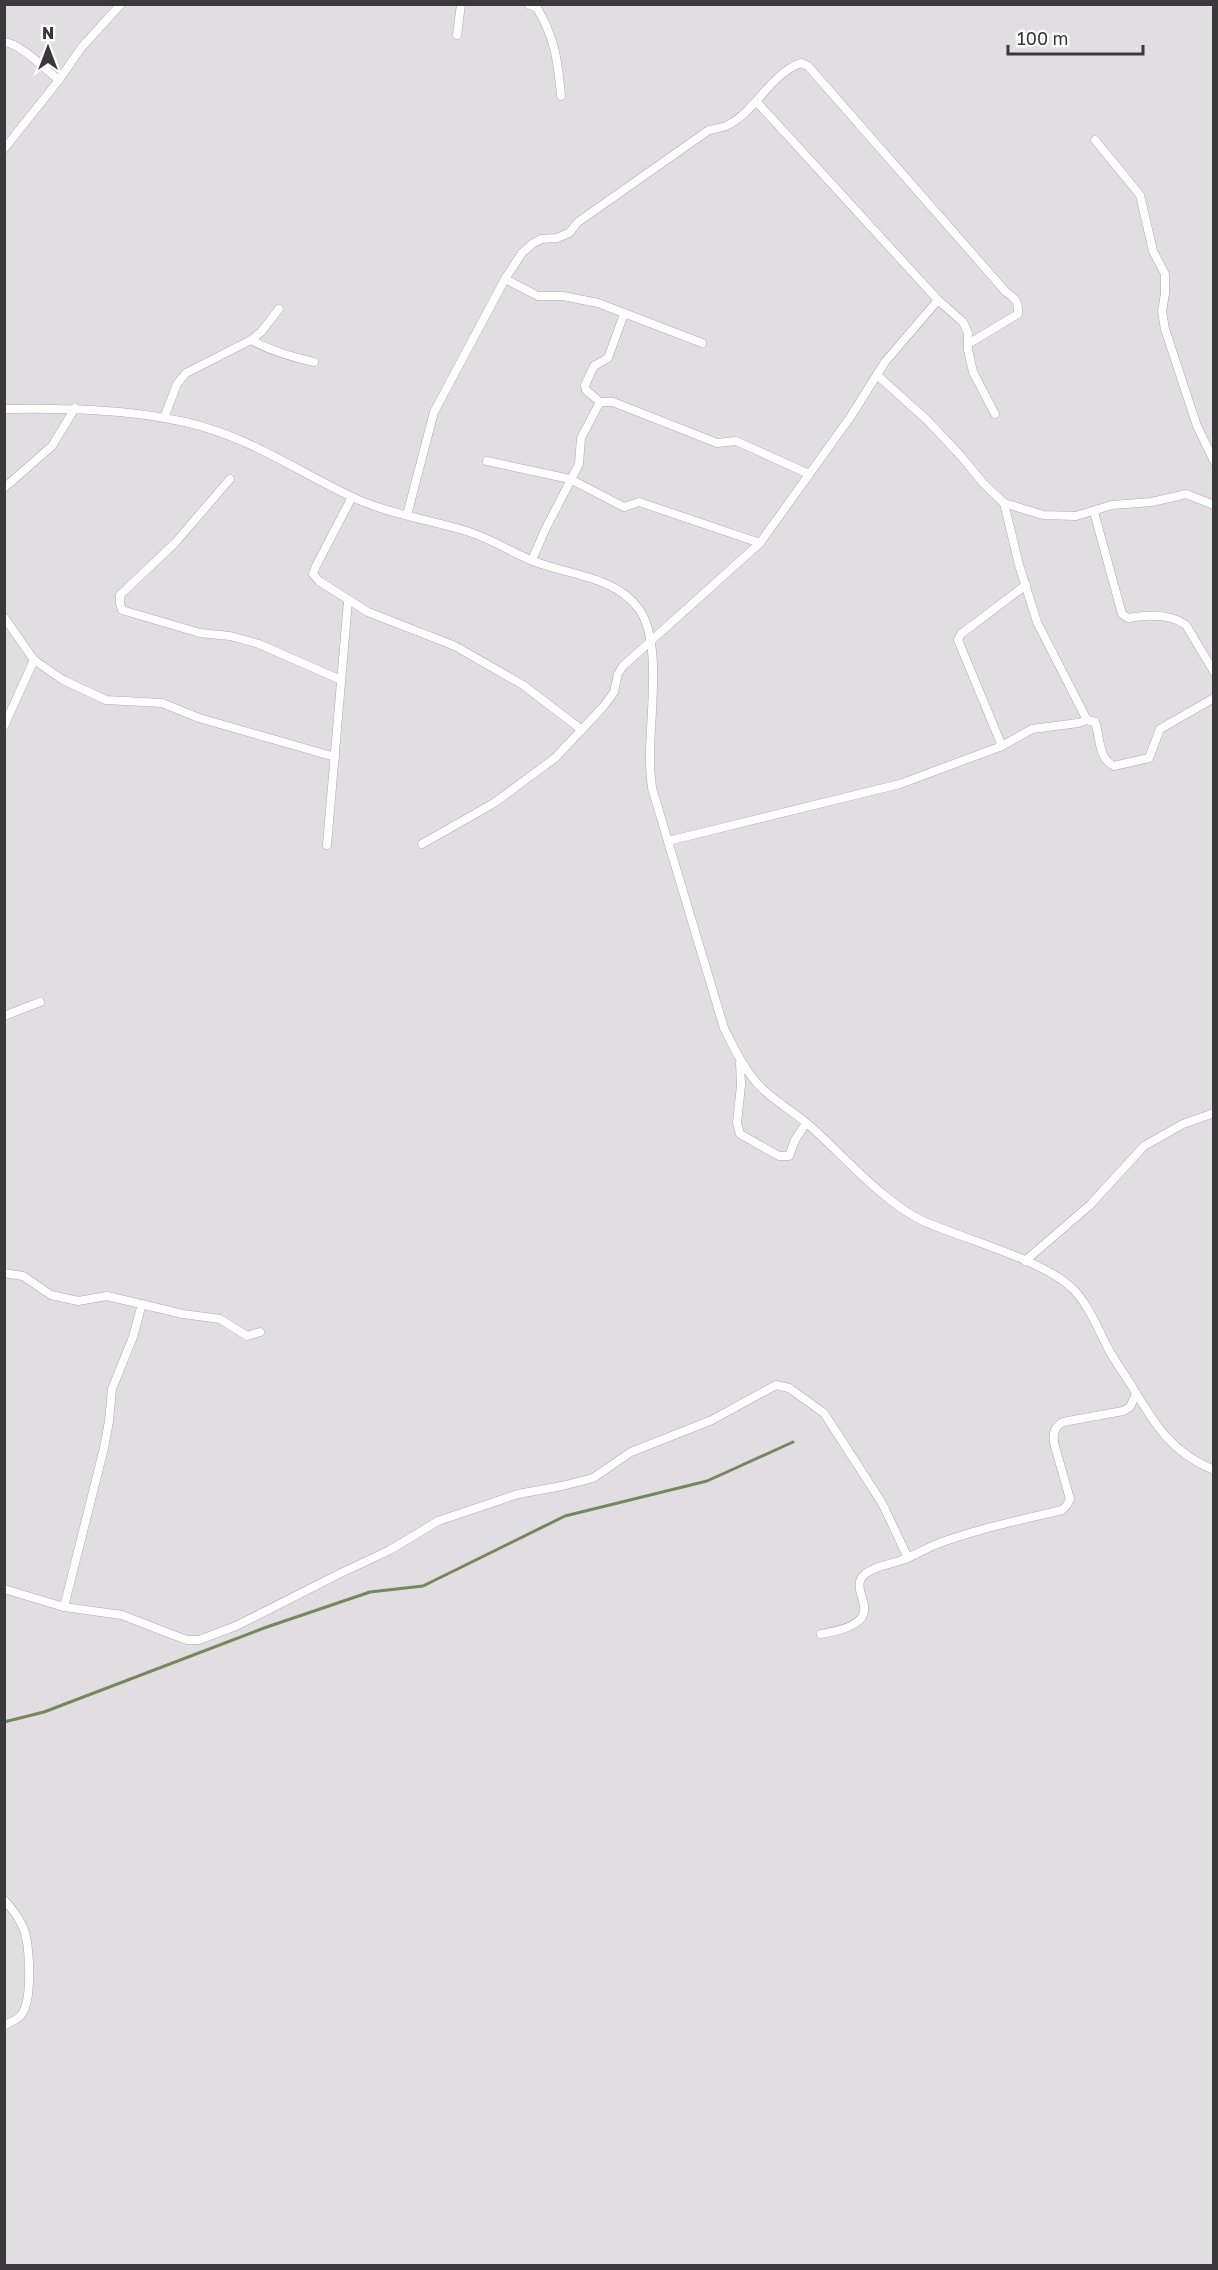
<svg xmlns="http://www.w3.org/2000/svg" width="1218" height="2270" font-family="'Golos Text',sans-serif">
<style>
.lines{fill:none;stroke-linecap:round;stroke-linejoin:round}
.stream{stroke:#76875b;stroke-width:3}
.street-casing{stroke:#aeaaae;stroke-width:9}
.street{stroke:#fff;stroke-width:8}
</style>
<rect width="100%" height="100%" fill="#e1dee1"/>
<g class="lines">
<path class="stream" d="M4 1722 44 1712 264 1628 370 1592 423 1586 565 1516 707 1481 793 1442"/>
<g class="street-casing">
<g id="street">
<path d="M528 4 537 8C555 38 558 62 561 96"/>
<path d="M457 35 461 4"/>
<path d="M4 42C20 43 46 70 59 80"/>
<path d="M756 101 938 300 963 322 968 333V350L973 372 995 414"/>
<path d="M1095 140 1140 195 1153 251 1165 274V293L1162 312 1165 329 1197 426 1214 461"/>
<path d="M4 149 59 80 81 48 121 4"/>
<path d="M505 279 538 296H563L598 303 702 343"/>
<path d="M251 340C271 351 291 357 314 362"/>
<path d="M877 375 927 420 960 455 984 484 1004 503 1043 515 1076 516 1112 505 1152 502 1186 494 1214 505"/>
<path d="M600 402 586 390 585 385 594 366 608 358 624 314"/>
<path d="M4 409C65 408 126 409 185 422 247 436 294 469 350 496 385 513 426 519 463 530 488 537 509 551 533 561 568 575 615 576 639 609 663 643 649 719 650 761 650 770 651 779 652 788L724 1028C734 1048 742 1065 756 1082 769 1098 793 1111 809 1125 842 1154 884 1203 923 1221 964 1239 1041 1259 1072 1288 1090 1306 1097 1328 1109 1350 1116 1363 1125 1375 1133 1388 1155 1425 1172 1453 1214 1470"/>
<path d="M164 418 177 384 186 373 251 340 261 332 279 309"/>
<path d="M487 461 570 479 624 507 639 502 760 543"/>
<path d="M230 479 175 543 120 595V604L122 610 200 633 230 636 259 644 341 680"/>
<path d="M4 488 52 446 75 408"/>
<path d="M352 497 316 566 313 574 319 581 368 612 455 646 523 685 582 730"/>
<path d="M1004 503 1019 565 1037 622 1087 720"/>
<path d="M1094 512 1122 614 1128 618C1146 615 1171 614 1186 625L1214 672"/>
<path d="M407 515 434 412 505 279 522 253 532 244 541 239 557 238 569 233 578 222 709 130C715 129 722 128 728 125 757 110 770 74 801 63L808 66 1006 292C1015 298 1019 302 1018 314L968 344"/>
<path d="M532 560 545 530 579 464 581 438 600 402H613L717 443 736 441 809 474"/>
<path d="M4 617 34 660 63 680 106 700 162 703 199 718 335 757"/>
<path d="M4 726 34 660"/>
<path d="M1002 746 958 640 961 634 1026 585"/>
<path d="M668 841 900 784 1002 746 1032 729 1078 723 1087 720 1095 722C1101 738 1097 757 1114 766L1149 758 1160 729 1214 698"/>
<path d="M422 844 494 803 555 758 603 707 614 692 618 674 623 666 760 543 851 416 885 362 938 300"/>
<path d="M327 845 348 601"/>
<path d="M4 1016 40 1002"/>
<path d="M740 1063 741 1085 737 1123 740 1134 779 1156H789L795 1140 806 1123"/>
<path d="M1025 1261 1090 1205 1144 1146 1183 1124 1214 1113"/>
<path d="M4 1273 23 1276 51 1295 78 1301 107 1296 183 1314 220 1319 247 1336 260 1332"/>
<path d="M4 1589 64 1607 122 1615 168 1633 187 1640H199L236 1626 339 1574 390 1550 438 1521 518 1494 562 1486 593 1478 631 1452 712 1420 776 1385 789 1388 824 1413 882 1503 908 1558"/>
<path d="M64 1607 104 1448 109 1421 112 1389 133 1337 142 1304"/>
<path d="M821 1634C899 1621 843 1592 865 1574 875 1566 888 1565 899 1561 913 1557 924 1549 937 1544 977 1529 1020 1520 1062 1510L1067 1505 1070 1499 1054 1443C1053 1433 1054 1427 1063 1422L1123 1411 1130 1407 1136 1394"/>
<path d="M4 1900C12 1908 18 1917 23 1927 30 1944 33 2001 21 2015 17 2020 9 2023 4 2025"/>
</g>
</g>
<use href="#street" class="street"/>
</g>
<rect width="1218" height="2270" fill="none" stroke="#3a393a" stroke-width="12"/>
<g transform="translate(48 48)" stroke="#ffffff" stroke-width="4.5" paint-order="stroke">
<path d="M0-4.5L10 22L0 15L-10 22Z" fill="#3a393a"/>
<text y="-9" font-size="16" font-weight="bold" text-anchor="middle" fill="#3a393a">N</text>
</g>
<path d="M1008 45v9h135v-9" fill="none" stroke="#3a393a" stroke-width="3"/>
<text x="1017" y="45" font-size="18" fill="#3a393a" stroke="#ffffff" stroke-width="4.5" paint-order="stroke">100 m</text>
</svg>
